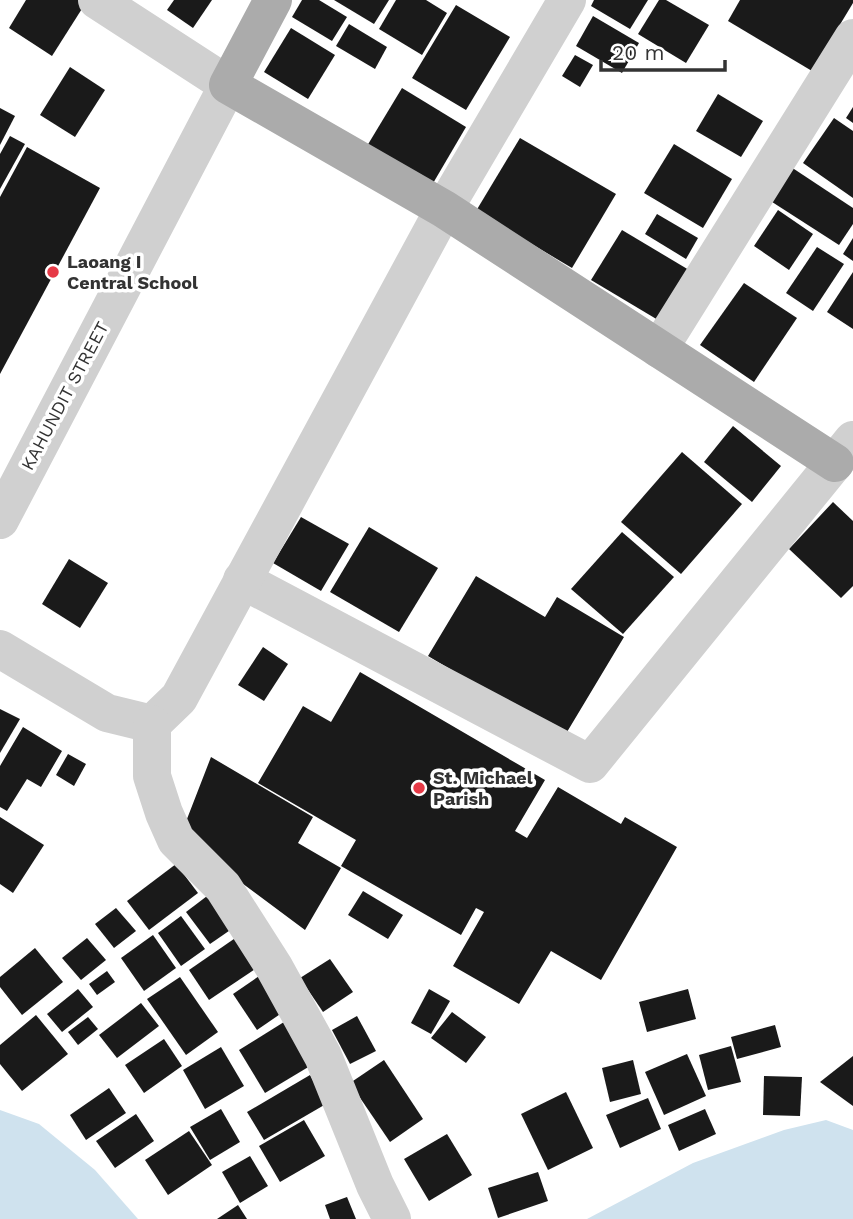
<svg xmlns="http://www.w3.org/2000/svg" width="853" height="1219" font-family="'Work Sans',sans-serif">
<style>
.water{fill:#cfe2ee}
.building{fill:#1a1a1a}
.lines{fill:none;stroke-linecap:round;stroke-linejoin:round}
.minor{stroke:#d0d0d0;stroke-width:38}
.major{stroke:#ababab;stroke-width:38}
.poi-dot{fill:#e63946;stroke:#fff;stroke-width:2.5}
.labels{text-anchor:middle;stroke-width:7;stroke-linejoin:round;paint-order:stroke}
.poi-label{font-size:18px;font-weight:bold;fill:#333;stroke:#fff;text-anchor:start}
.street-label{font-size:18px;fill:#333;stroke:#fff}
</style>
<rect width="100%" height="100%" fill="#fff"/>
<g class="water">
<path d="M0 1110 39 1124 95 1170 138 1219H0Z"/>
<path d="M826 1120 853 1130V1219H587L693 1163 784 1130Z"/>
</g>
<g class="building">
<path d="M26 0H78L85 4 52 56 9 28Z"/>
<path d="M174 0H212L193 28 167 10Z"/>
<path d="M302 0H319L347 17 332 41 292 17Z"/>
<path d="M334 0H389L374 24Z"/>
<path d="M396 0H426L447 13 422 55 379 29Z"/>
<path d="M594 0H648L630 29 591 6Z"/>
<path d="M659 0H666L709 25 686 63 638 34Z"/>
<path d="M740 0H853V3L812 71 728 21Z"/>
<path d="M456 5 510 37 466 110 412 78Z"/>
<path d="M593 16 639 43 622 73 576 46Z"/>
<path d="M349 24 387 47 375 69 336 46Z"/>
<path d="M291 28 335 55 308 99 264 72Z"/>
<path d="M575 55 593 65 580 87 562 76Z"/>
<path d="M70 67 105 90 75 137 40 115Z"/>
<path d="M402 88 466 127 432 185 367 146Z"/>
<path d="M718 94 763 121 741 157 696 131Z"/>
<path d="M853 107V123L846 118Z"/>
<path d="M0 108 15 116 0 145Z"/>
<path d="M834 118 853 131V198L803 163Z"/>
<path d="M10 136 25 144 0 189V154Z"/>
<path d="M520 138 616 194 572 268 476 211Z"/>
<path d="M674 144 732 179 703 228 644 193Z"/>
<path d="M27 147 100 188 0 374V197Z"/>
<path d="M791 167 853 208V224L839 245 769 200Z"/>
<path d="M778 210 813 234 789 270 754 246Z"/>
<path d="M657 214 698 238 686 259 645 234Z"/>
<path d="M622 230 689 270 658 320 591 280Z"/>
<path d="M853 238V261L843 254Z"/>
<path d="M817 247 844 264 813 311 786 293Z"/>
<path d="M853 272V329L827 312Z"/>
<path d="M744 283 797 318 754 382 700 345Z"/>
<path d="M733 426 781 466 752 502 704 462Z"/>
<path d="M682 452 742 504 681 574 621 522Z"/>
<path d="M833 502 853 521V586L841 598 789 549Z"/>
<path d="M301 517 349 544 321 591 273 563Z"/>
<path d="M369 527 438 568 399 632 330 592Z"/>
<path d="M622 532 674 577 623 634 571 589Z"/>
<path d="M69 559 108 583 80 628 42 604Z"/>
<path d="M476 576 545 617 557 597 624 637 564 737 428 656Z"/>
<path d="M263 647 288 664 264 701 238 685Z"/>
<path d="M360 672 545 780 515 831 527 838 558 787 621 824 625 817 677 847 601 980 551 951 519 1004 453 966 484 912 476 908 461 935 341 866 356 840 258 783 303 706 331 722Z"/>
<path d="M0 709 20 719 0 753Z"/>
<path d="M23 727 62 751 41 787 27 779 7 811 0 807V766Z"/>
<path d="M68 754 86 764 74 786 56 775Z"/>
<path d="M211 757 313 817 298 843 341 868 305 930 180 837Z"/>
<path d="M0 817 44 845 13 893 0 884Z"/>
<path d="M176 864 198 893 149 930 127 901Z"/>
<path d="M215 890 239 924 210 944 186 912Z"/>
<path d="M363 891 403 915 388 939 348 915Z"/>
<path d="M116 908 136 931 114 948 95 924Z"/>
<path d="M181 916 205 949 181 966 158 933Z"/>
<path d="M244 932 264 963 209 1000 189 970Z"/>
<path d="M153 935 176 968 144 991 121 958Z"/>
<path d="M87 938 106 960 81 980 62 958Z"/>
<path d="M35 948 63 982 22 1015 0 987V977Z"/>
<path d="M330 959 353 992 323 1012 300 978Z"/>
<path d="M107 971 115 982 97 995 89 984Z"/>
<path d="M265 972 289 1008 257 1030 233 994Z"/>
<path d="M180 977 218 1032 186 1055 147 999Z"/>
<path d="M78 989 93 1007 62 1032 47 1014Z"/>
<path d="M429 989 450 1001 431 1034 411 1023Z"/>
<path d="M688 989 696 1019 647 1032 639 1002Z"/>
<path d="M141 1003 159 1026 117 1058 99 1035Z"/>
<path d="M452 1012 486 1037 466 1063 431 1038Z"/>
<path d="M36 1015 68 1054 22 1091 0 1064V1045Z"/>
<path d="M357 1016 376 1051 350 1064 332 1030Z"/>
<path d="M88 1017 98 1029 78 1045 68 1032Z"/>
<path d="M284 1022 310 1066 265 1093 239 1050Z"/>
<path d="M775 1025 781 1047 737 1059 731 1037Z"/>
<path d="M164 1039 182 1066 144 1093 125 1065Z"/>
<path d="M731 1046 741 1082 708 1090 699 1055Z"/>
<path d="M221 1047 244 1086 205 1109 183 1070Z"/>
<path d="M687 1054 706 1096 664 1115 645 1072Z"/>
<path d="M853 1056V1106L820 1082Z"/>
<path d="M384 1060 423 1119 390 1142 350 1083Z"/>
<path d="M633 1060 641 1094 610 1102 602 1068Z"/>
<path d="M310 1075 326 1104 264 1140 247 1112Z"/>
<path d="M764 1076 802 1077 800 1116 763 1115Z"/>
<path d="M109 1088 126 1113 86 1140 70 1115Z"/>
<path d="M566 1092 593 1148 548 1170 521 1114Z"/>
<path d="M648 1098 661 1129 620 1148 606 1115Z"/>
<path d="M221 1109 240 1142 210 1160 190 1127Z"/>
<path d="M705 1109 716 1134 679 1151 668 1125Z"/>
<path d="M136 1114 154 1141 115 1168 96 1141Z"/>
<path d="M304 1120 325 1156 280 1182 259 1146Z"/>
<path d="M189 1131 212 1165 168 1195 145 1160Z"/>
<path d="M447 1134 472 1175 429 1201 404 1159Z"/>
<path d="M250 1156 268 1186 240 1203 222 1172Z"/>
<path d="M538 1172 548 1201 498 1218 488 1188Z"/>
<path d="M347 1197 356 1219H330L325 1205Z"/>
<path d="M238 1205 247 1219H217Z"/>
</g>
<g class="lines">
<g class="minor">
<path d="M659 349 853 38"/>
<path d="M0 520 228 85 97 0"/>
<path d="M242 580 590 764 853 440"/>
<path d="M0 649 107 713 152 724 179 698 444 209 567 0"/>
<path d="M152 724V776L164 813 176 840 223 887 274 967 323 1056 375 1185 392 1219"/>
</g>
<path class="major" d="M273 0 228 85 444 209 835 463"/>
</g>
<g class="poi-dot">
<circle cx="53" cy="272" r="7"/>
<circle cx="419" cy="788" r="7"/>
</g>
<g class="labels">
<g class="poi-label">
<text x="67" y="268">Laoang I<tspan x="67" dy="21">Central School</tspan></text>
<text x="433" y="784">St. Michael<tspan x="433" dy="21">Parish</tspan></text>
</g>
<g class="street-label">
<text transform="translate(65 396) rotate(-62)" y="6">KAHUNDIT STREET</text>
</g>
</g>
<path d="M601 60v10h124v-10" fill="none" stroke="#333333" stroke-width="3.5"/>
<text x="612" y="60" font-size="21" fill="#333333" stroke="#ffffff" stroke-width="5" paint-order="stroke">20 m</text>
</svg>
